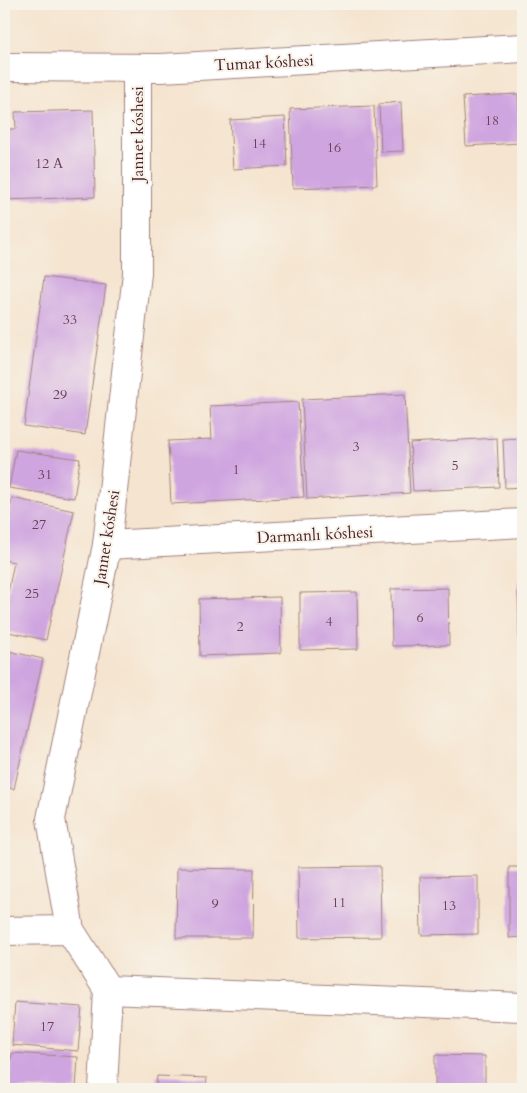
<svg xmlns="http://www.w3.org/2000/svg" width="527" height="1093" font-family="Cardo,serif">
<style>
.building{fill:#cfa5e0}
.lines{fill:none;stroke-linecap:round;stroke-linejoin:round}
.street-casing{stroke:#a0827d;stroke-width:30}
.street{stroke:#fff;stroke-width:28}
.labels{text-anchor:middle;stroke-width:4;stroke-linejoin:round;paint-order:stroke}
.number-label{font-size:14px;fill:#6b4058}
.street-label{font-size:16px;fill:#4a1f2b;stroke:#f7f3e8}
</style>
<rect width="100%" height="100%" fill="#f7f3e8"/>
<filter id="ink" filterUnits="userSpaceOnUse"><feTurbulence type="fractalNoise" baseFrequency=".02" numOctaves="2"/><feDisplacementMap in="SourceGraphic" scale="10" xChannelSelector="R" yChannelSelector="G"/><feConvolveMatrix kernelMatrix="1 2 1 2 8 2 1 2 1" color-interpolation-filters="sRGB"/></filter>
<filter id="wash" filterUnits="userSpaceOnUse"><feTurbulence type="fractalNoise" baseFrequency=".0096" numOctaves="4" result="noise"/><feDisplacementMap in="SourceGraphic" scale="20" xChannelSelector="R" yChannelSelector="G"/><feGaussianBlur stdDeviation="1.12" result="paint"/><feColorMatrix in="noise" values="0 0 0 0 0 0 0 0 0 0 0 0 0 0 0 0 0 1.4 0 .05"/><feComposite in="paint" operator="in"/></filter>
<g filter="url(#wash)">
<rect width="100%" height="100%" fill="#f5e4cf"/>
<g id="blocks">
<g class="building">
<path d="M518 94 521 143 466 146 463 97Z"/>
<path d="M401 102 403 151 381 152 379 104Z"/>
<path d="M374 106 377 185 293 188 290 109Z"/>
<path d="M93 110 95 197 4 200V129H16L15 112Z"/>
<path d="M285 117 287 166 233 169 230 120Z"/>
<path d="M44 277 106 285 85 435 24 426Z"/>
<path d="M405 394 410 493 307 499 302 399Z"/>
<path d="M298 402 304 497 171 504 168 441 212 439 210 406Z"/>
<path d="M497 438 499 487 413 491 410 443Z"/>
<path d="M523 438V487L505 488 503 439Z"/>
<path d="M16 450 80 459 74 498 9 488Z"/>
<path d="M12 498 74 511 46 640 4 631V613L14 562 4 560V537Z"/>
<path d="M518 583H523V641H519Z"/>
<path d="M448 588 449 645 392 646 391 589Z"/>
<path d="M357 592 358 649 300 650V593Z"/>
<path d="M280 597 281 653 200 656 199 599Z"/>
<path d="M4 650 43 659 14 789 4 787Z"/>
<path d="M4 818 7 819 5 833H4Z"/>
<path d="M380 866 381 937 299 938 298 867Z"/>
<path d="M509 867H523V937L509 938Z"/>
<path d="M177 868 254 869 253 938H176Z"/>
<path d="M478 876V934L421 935 420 877Z"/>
<path d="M15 1002 82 1007 78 1051 12 1045Z"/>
<path d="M12 1053 78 1057 76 1089H9Z"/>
<path d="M435 1055 485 1056V1089H435Z"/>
<path d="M157 1076 207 1078 206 1089H156Z"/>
</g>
</g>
</g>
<g filter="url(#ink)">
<use href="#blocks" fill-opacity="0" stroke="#a0827d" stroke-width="1"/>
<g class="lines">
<g class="street-casing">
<g id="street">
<path d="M4 67 161 68 523 48"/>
<path d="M107 545 523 523"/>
<path d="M4 931 70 930"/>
<path d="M108 990 70 930 51 819 107 545 137 273V68"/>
<path d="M108 990 523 1007"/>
<path d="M103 1089 108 990"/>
</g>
</g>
<use href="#street" class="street"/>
</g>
</g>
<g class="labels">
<g class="number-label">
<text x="492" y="125">18</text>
<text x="259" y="148">14</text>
<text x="334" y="152">16</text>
<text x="49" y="168">12 А</text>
<text x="70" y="324">33</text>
<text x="60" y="399">29</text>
<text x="356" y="451">3</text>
<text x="455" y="470">5</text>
<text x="236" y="474">1</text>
<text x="45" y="479">31</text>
<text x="39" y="529">27</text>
<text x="32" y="598">25</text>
<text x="420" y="622">6</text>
<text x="329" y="626">4</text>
<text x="240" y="631">2</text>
<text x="339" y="907">11</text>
<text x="215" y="908">9</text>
<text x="449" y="910">13</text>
<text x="47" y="1031">17</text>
</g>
<g class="street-label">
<text transform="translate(264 62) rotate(-3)" y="6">Tumar kóshesi</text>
<text transform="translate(137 134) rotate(-90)" y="6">Jannet kóshesi</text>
<text transform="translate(315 534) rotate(-3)" y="6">Darmanlı kóshesi</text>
<text transform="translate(106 537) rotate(-81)" y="6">Jannet kóshesi</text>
</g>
</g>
<rect width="527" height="1093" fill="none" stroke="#f7f3e8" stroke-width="20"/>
</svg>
